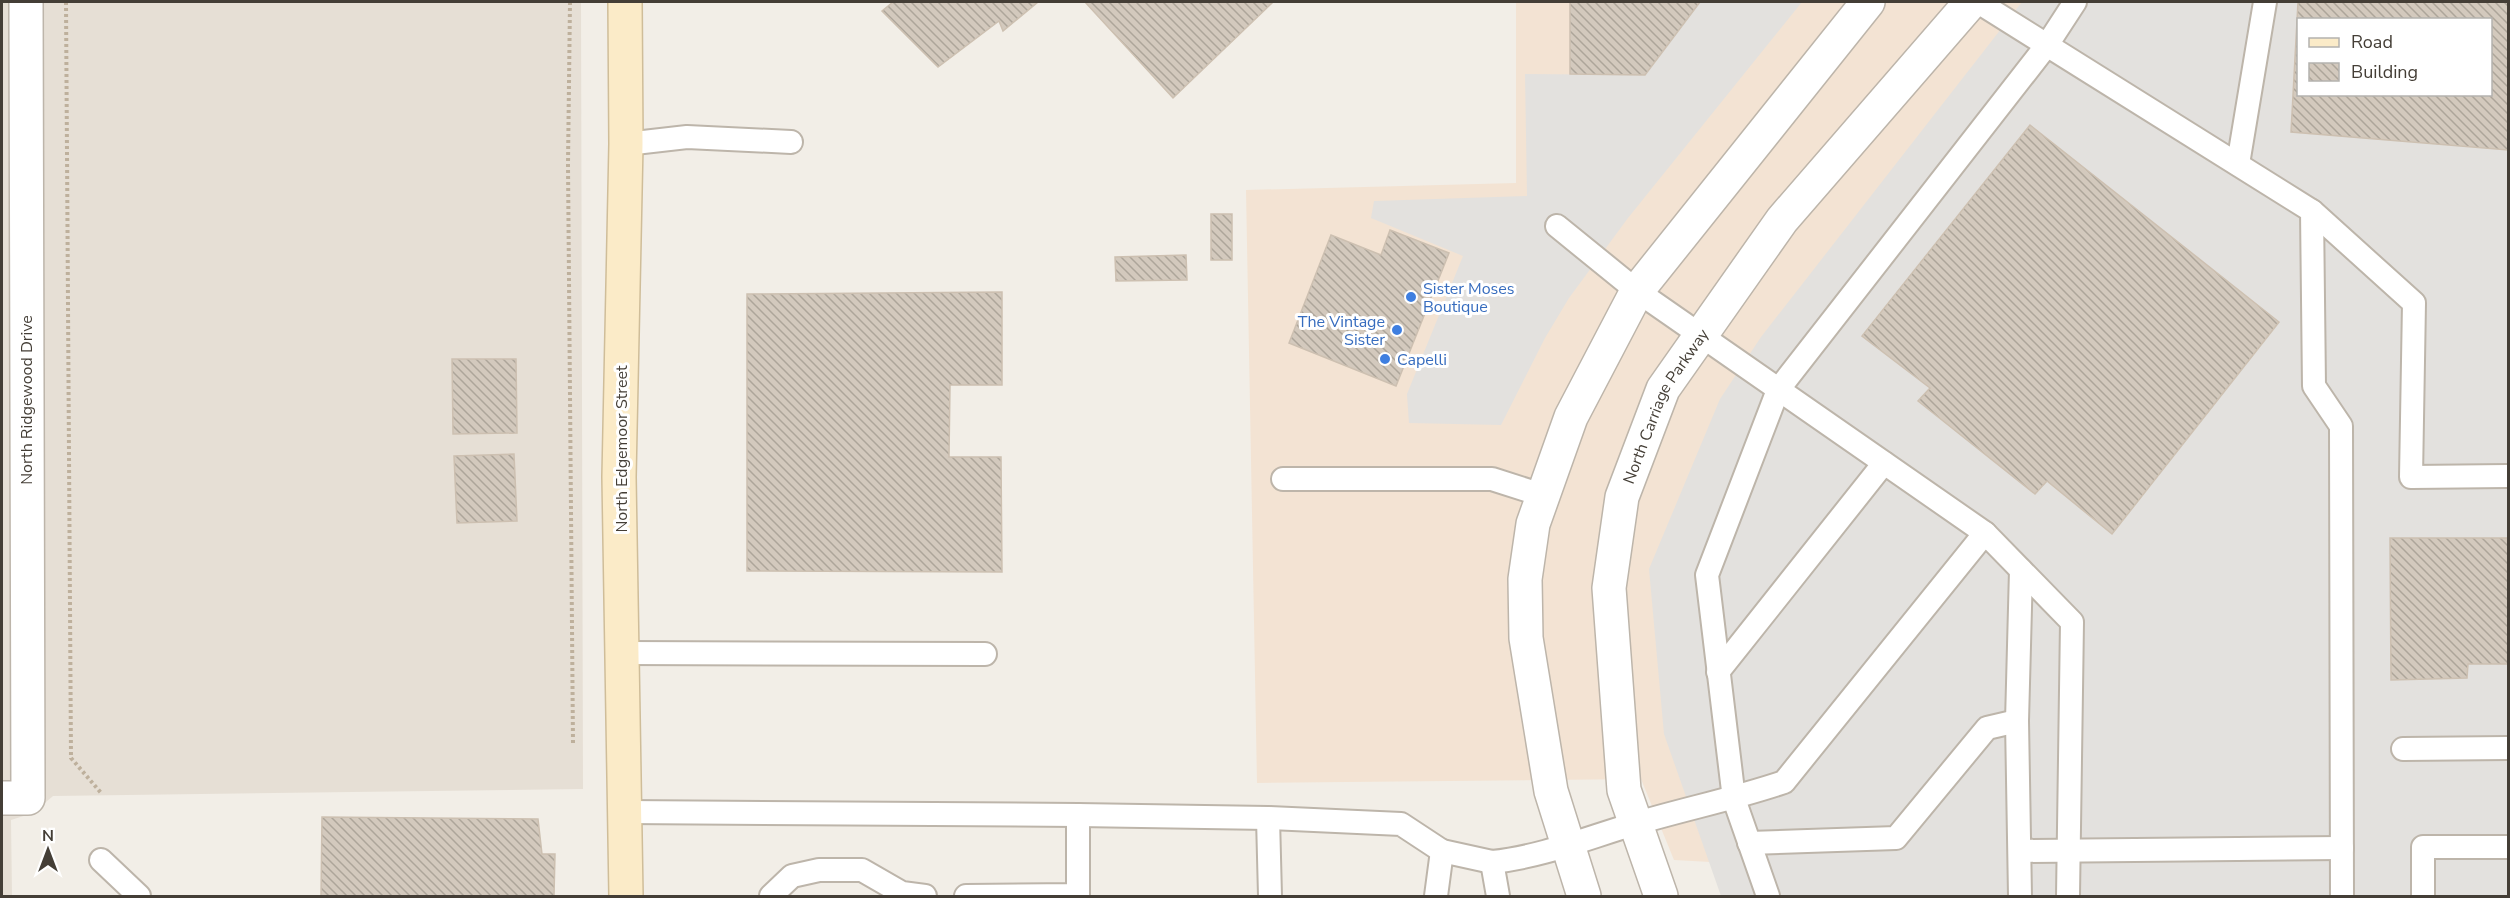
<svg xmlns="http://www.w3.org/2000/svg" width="2510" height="898" font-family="'Nunito Sans',sans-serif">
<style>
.residential{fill:#e6dfd5}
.commercial{fill:#f3e3d3;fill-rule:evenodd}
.parking{fill:#e3e1de;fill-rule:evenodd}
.building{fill:url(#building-back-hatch);stroke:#cdc0b1;stroke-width:1.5;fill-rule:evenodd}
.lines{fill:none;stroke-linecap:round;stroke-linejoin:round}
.lane-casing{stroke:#bdb5aa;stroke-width:26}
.street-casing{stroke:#bdb5aa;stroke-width:36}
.secondary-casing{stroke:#cfbd99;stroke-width:36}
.path{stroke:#beb09c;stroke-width:4;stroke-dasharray:3 3;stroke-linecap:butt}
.lane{stroke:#fff;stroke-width:22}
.street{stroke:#fff;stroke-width:33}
.secondary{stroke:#fbebc8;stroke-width:33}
.shop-dot{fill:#3f7fe0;stroke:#fff;stroke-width:2}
.labels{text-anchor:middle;stroke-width:6;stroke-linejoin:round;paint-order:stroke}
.shop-label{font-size:16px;fill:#366cbe;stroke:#fff;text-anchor:start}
.street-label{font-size:16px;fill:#443e36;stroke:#fff}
</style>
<defs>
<pattern id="building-back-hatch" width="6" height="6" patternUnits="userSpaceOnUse" patternTransform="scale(1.5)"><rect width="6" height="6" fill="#d3c9bd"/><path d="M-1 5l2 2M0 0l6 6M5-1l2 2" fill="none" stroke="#ada59a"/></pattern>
</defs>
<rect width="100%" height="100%" fill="#f2eee7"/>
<path class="residential" d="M2 2H581L583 789 53 796 33 813 11 820 12 896H2Z"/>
<path class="commercial" d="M1516 2H2508L2349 896 1674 860 1641 779 1257 783 1246 190 1516 183ZM2298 20H2490V94H2298Z"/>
<g class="parking">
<path d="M1700 2H1802L1628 218 1569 298 1545 338 1501 425 1409 423 1407 394 1463 256 1371 218 1374 201 1527 196 1525 74 1645 75Z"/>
<path d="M2022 2H2508V896H1721L1664 734 1649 569 1720 399 1761 337ZM2298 20H2490V94H2298Z"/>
</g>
<g class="building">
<path d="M893 2H1038L1003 31 999 21 938 67 882 11Z"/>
<path d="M1085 2H1273L1173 98Z"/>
<path d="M1570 2H1700L1645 75 1570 74Z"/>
<path d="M2298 2H2508V150L2291 132ZM2298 20H2490V94H2298Z"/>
<path d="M2030 125 2279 322 2112 534 2047 481 2035 494 1918 401 1930 388 1862 336Z"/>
<rect x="1211" y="214" width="21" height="46"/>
<path d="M1390 230 1449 253 1396 386 1289 343 1331 235 1381 255Z"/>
<path d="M1186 255 1187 280 1116 281 1115 257Z"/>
<path d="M1002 292V385H950L949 457H1001L1002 572 747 571V294Z"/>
<path d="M452 359H516L517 433 453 434Z"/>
<path d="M514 454 517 521 457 523 454 456Z"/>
<path d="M2390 538H2508V664H2468L2467 678 2391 680Z"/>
<path d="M322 817 538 819 542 854H555L554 896H321Z"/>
</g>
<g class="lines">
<g class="lane-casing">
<g id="lane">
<path d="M1978 2 2312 211 2314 386 2341 426 2342 896"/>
<path d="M626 144 687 137 791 142"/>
<path d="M2238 164 2265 2"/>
<path d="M2312 211 2414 303 2411 477 2508 476"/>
<path d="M1557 226 1637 291 1985 533 2072 622 2068 896"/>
<path d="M1283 479H1492L1542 495"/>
<path d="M623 653 985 654"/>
<path d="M1718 672 1884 463"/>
<path d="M2403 749 2508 748"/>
<path d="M625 812 1078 815 1268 818 1401 824 1442 851 1492 862"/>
<path d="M1268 818 1270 896"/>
<path d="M1749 843 1896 838 1987 728 2017 721"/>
<path d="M2020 851 2342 848"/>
<path d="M101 860 139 896"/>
<path d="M771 896 792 876 819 870H862L902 893 925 896"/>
<path d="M966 896 1078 895V815"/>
<path d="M1436 896 1442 851"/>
<path d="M1498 896 1492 862C1541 857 1587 838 1634 824 1684 809 1734 799 1784 782L1985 533"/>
<path d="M1768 896 1734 799 1707 575 1778 390 2047 45 2075 2"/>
<path d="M2020 896 2017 721 2021 570"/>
<path d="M2423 896V847H2508"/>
</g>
</g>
<g class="street-casing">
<g id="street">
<path d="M2 798H28L26 2"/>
<path d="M1584 896 1551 791 1526 638 1525 579 1533 524 1571 417 1637 291 1868 2"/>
<path id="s1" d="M1661 896 1624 790 1609 588 1622 497 1663 389 1782 220 1971 2"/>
</g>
</g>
<g class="secondary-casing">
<path id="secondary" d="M625 2 626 144 619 477 626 896"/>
</g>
<g class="path">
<path d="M66 2 71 758 102 794"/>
<path d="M570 2 568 164 573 743"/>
</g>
<use href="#lane" class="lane"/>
<use href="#street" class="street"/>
<use href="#secondary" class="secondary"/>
</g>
<g class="shop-dot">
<circle cx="1411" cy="297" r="6"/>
<circle cx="1397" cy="330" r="6"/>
<circle cx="1385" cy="359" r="6"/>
</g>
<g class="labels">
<g class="shop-label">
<text x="1423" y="294">Sister Moses<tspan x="1423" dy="18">Boutique</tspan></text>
<text x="1385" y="327" text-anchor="end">The Vintage<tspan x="1385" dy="18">Sister</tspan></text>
<text x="1397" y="365">Capelli</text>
</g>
<g class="street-label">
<text transform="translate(26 400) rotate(-90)" y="6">North Ridgewood Drive</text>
<text dy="6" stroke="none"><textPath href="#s1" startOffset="508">North Carriage Parkway</textPath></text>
<text transform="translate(621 449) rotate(-90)" y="6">North Edgemoor Street</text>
</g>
</g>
<rect width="2510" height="898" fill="none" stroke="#443e36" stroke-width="6"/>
<rect x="2297" y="18" width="195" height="78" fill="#ffffff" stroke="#b4b2af" stroke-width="1.5"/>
<rect x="2309" y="38" width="30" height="9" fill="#fbebc8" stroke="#b4b2af" stroke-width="1.5"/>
<text x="2351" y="48" font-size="18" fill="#443e36">Road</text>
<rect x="2309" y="63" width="30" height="18" fill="url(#building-back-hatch)" stroke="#b4b2af" stroke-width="1.5"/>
<text x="2351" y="78" font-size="18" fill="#443e36">Building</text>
<g transform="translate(48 850)" stroke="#ffffff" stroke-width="4.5" paint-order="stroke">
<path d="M0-4.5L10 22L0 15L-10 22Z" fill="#443e36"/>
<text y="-9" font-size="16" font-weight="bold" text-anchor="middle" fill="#443e36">N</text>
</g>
</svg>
